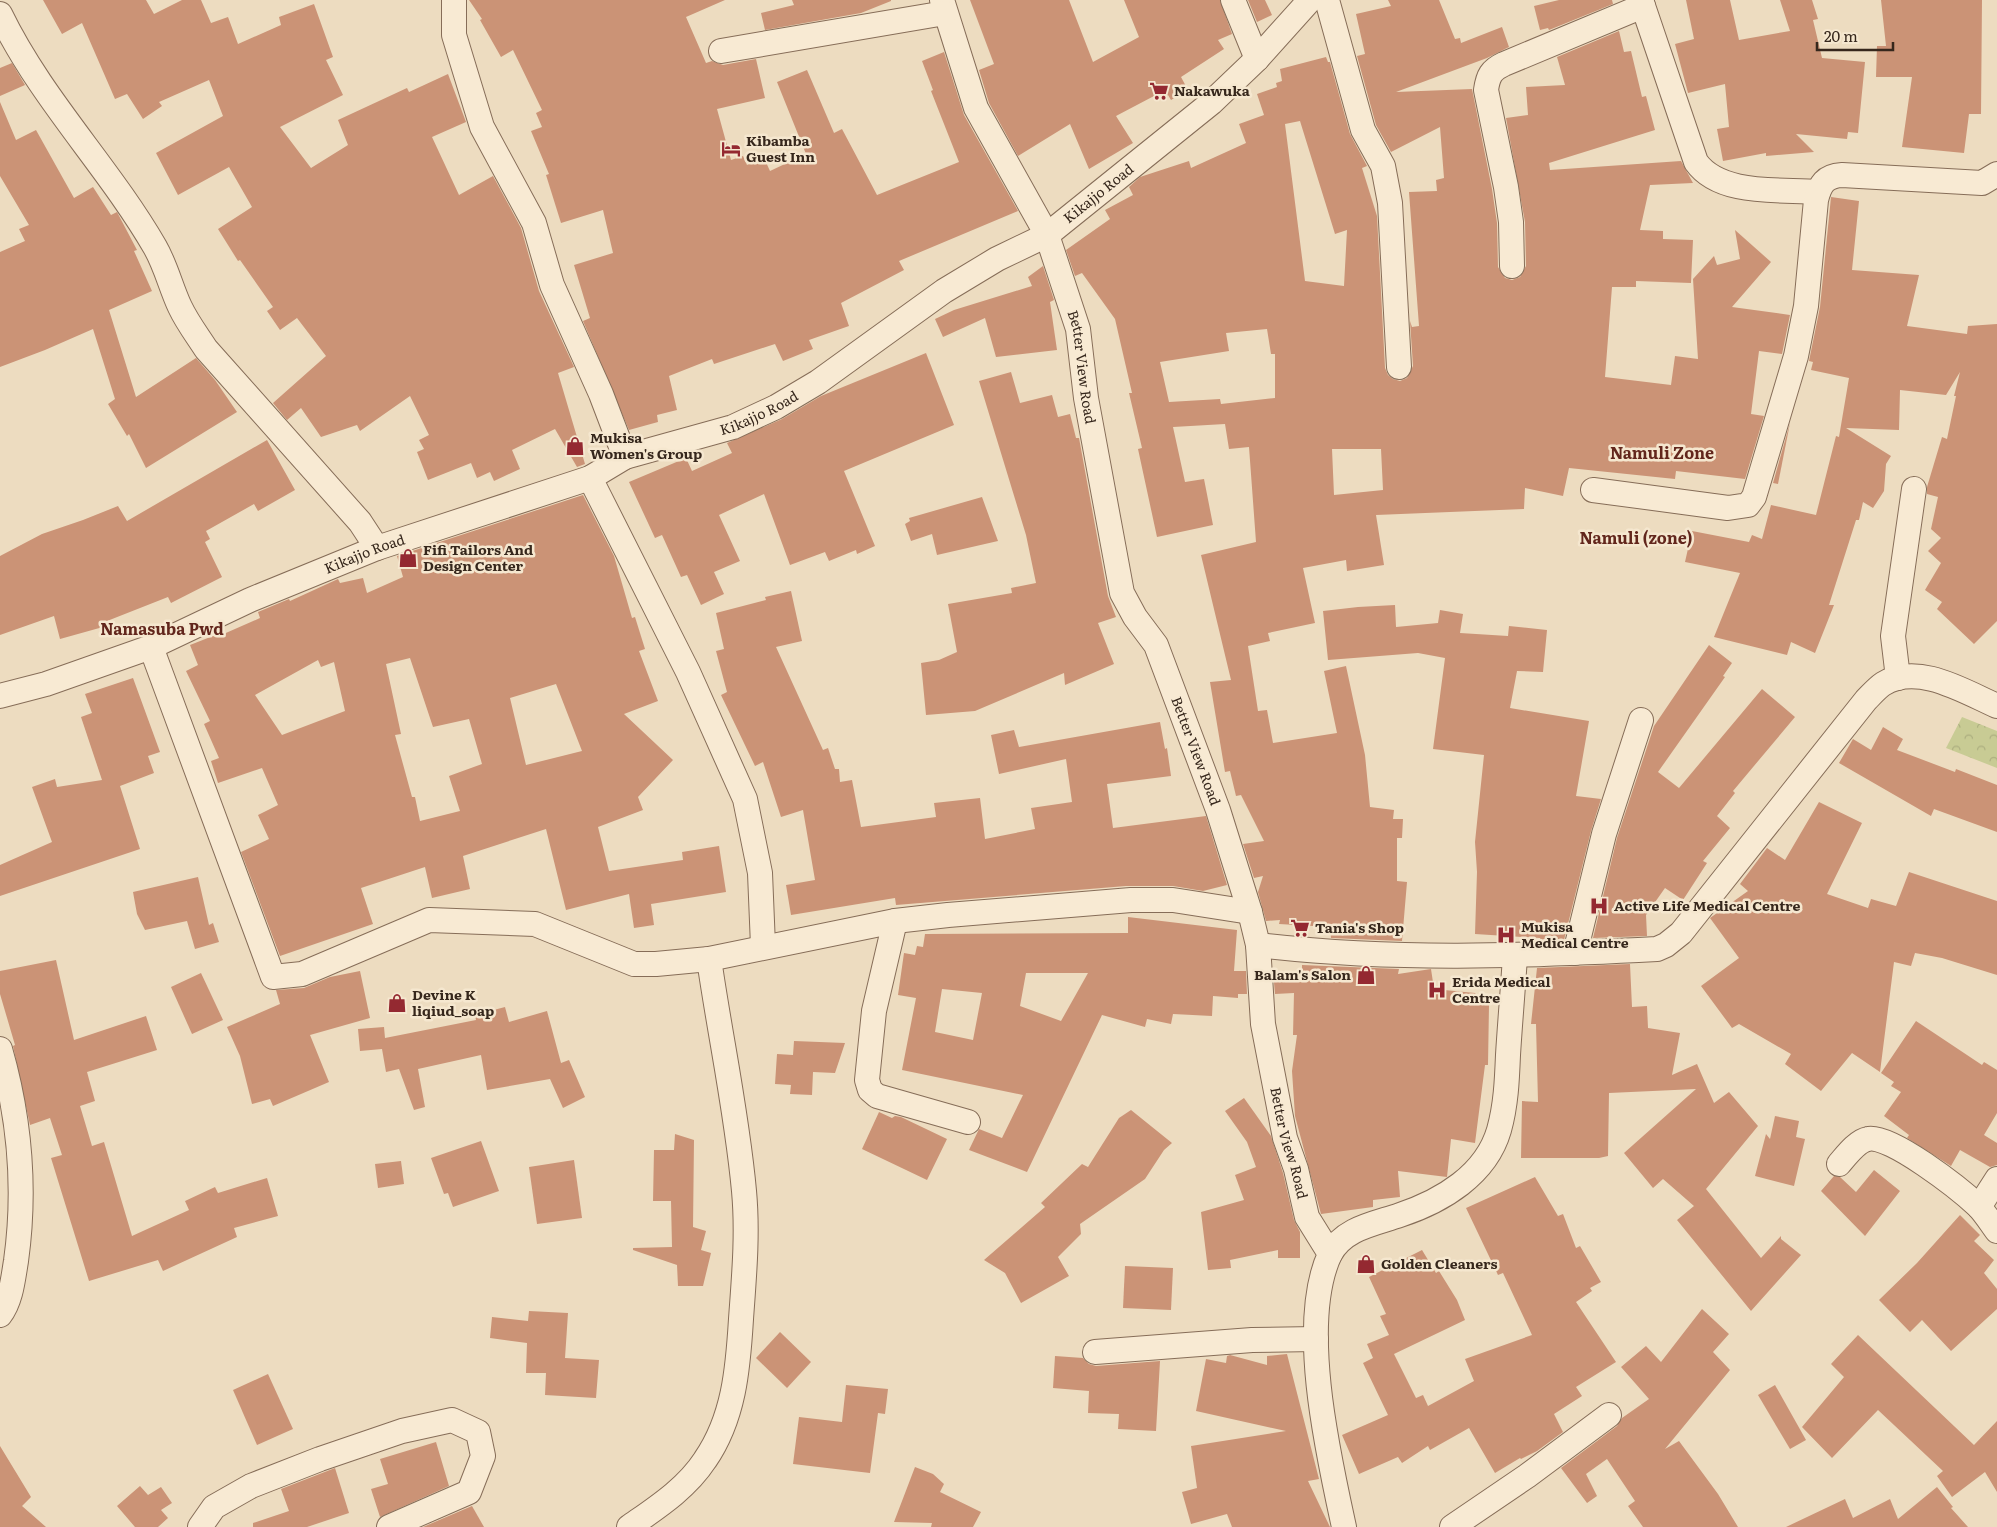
<svg xmlns="http://www.w3.org/2000/svg" width="1997" height="1527" font-family="Literata,serif">
<style>
.park{fill:url(#park-crowns)}
.building{fill:#cb9376;fill-rule:evenodd}
.lines{fill:none;stroke-linecap:round;stroke-linejoin:round}
.street-casing{stroke:#866d58;stroke-width:26}
.street{stroke:#f8ead3;stroke-width:24}
.labels{text-anchor:middle;stroke-width:5;stroke-linejoin:round;paint-order:stroke}
.poi-label{font-size:14px;font-weight:bold;fill:#36271c;stroke:#f5e7cf;text-anchor:start}
.street-label{font-size:14px;fill:#36271c;stroke:#f5e7cf}
.quarter-label{font-size:16px;font-weight:bold;fill:#62261c;stroke:#f5e7cf}
</style>
<defs>
<pattern id="park-crowns" width="20" height="18" patternUnits="userSpaceOnUse" patternTransform="scale(1.25)"><rect width="20" height="18" fill="#c8cb94"/><path d="M2 6a3 3 0 1 1 6 0M12 15a3 3 0 1 1 6 0" fill="none" stroke="#acae7f"/></pattern>
</defs>
<rect width="100%" height="100%" fill="#eddcc0"/>
<path class="park" d="M1962 717 1997 731V768L1946 748Z"/>
<g class="building">
<path d="M43 0H146L154 14 182 0H201L211 23 228 17 238 44 281 25 279 17 314 4 333 57 326 60 343 95 280 127 311 168 348 145 338 120 407 88 409 92 448 74 466 122 432 137 459 195 493 176 521 228 539 291 574 367 558 373 585 464 577 467 555 429 512 450 520 469 494 481 490 472 477 478 471 463 428 480 417 452 424 449 419 440 429 435 410 396 360 431 357 425 321 437 301 408 287 420 273 403 326 356 297 318 280 330 267 311 273 307 240 260 238 261 218 229 252 207 229 167 178 195 156 153 223 116 209 80 159 102 162 106 143 119 127 94 115 99 82 23 62 34Z"/>
<path d="M469 0H725L686 17 706 63 712 61 723 65 756 59 765 98 717 109 731 160 743 156 747 165 764 158 770 171 806 154 777 82 807 70 834 133 842 129 877 195 959 162 931 91 933 90 922 61 944 52 964 115 1018 211 899 261 904 270 841 303 849 326 809 340 813 349 783 361 775 344 714 364 712 359 669 376 677 410 657 415 658 422 629 430 583 321 590 318 574 265 613 253 603 210 561 223 546 175 549 174 531 131 542 127 536 113 542 110 513 50 501 57 480 20 482 19Z"/>
<path d="M792 0H891V1L861 13 765 30 761 13 794 5Z"/>
<path d="M970 0H1069L1093 62 1139 37 1124 0H1220L1232 34 1218 40 1224 49 1181 77 1188 90 1171 100 1168 95 1157 101 1154 96 1116 116 1133 143 1089 169 1070 124 1018 156 989 103 979 70 994 64Z"/>
<path d="M1248 0H1265L1272 15 1257 22Z"/>
<path d="M1388 0H1439L1455 39 1460 38 1461 43 1502 27 1509 47 1487 58 1396 92 1472 89 1492 189 1497 223 1498 267 1505 278 1512 280 1520 277 1526 266 1525 222 1506 118 1528 115 1526 87 1565 85 1557 57 1619 31 1624 52 1631 51 1642 97 1646 96 1655 130 1549 163 1550 170 1681 161 1693 183 1650 185 1640 230 1663 231V239L1693 240 1691 283 1636 281V287H1612L1605 377 1671 385 1675 356 1698 359 1693 279 1714 256 1717 265 1740 259 1735 230 1771 262 1732 307 1790 315 1782 354 1759 351 1751 414 1764 416 1745 479 1676 471 1675 479 1569 468 1563 496 1525 488 1524 509 1376 515 1384 565 1347 571 1346 560 1303 568 1315 623 1268 633 1270 641 1248 646 1258 711 1267 710 1273 743 1337 733 1324 671 1346 666 1365 755 1370 807 1394 810 1393 819H1403L1402 838H1397V881L1407 882 1402 941 1331 938 1330 927 1279 924 1280 920 1266 921 1258 892 1263 876 1254 878 1243 844 1264 841 1241 795 1236 796 1230 771 1225 772 1210 682 1231 680 1201 555 1256 542 1249 447 1229 449 1225 424 1173 427 1185 482 1204 479 1213 525 1157 537 1138 449 1142 448 1129 393H1132L1115 319 1082 273 1075 276 1066 250 1110 219 1105 210 1133 195 1129 187 1140 177 1189 161 1191 168 1246 143 1239 124 1264 115 1257 94 1277 87 1276 83 1282 81 1280 69 1326 57 1328 62H1330L1350 134 1367 166 1362 168 1377 216 1385 368 1388 375 1393 379 1400 381 1407 378 1413 366 1410 321 1412 327 1419 326 1409 192 1437 191 1436 180 1444 178 1440 127 1391 152 1376 125 1357 56 1365 54 1356 14 1391 6ZM1300 121 1335 234 1347 230 1344 286 1305 281 1285 124ZM1267 329 1271 354H1275V398L1221 404 1220 399 1169 402 1160 362 1229 351 1226 333ZM1332 449H1381L1383 490 1334 495Z"/>
<path d="M1559 0H1612L1613 4 1549 30 1548 28 1540 30 1534 6Z"/>
<path d="M1686 0H1730L1739 40 1790 31 1780 0H1812L1818 19 1813 20 1822 58 1865 62 1858 133 1848 132 1847 139 1796 134 1814 152 1766 156V153L1723 161 1717 129 1729 127 1725 84 1688 93 1675 44 1694 39Z"/>
<path d="M1881 0H1982L1981 114H1969L1964 153 1902 147 1912 77H1876L1877 46H1886Z"/>
<path d="M12 63 25 85 0 96V68Z"/>
<path d="M0 102 16 140 36 130 74 198 93 187 111 215 117 212 137 250 134 251 152 291 109 310 136 397 196 358 215 380 237 412 146 468 129 434 127 436 108 404 115 399 93 329 45 350 0 367V252L25 241 19 229 29 225 0 176Z"/>
<path d="M1831 197 1859 201 1852 270 1919 275 1907 326 1967 334 1968 326 1997 324V621L1974 644 1937 609 1942 602 1925 590 1941 563 1928 551 1941 538 1931 529 1938 497 1927 494V487L1942 437 1947 439 1956 396H1954L1960 372 1946 395 1900 390 1899 430 1846 428 1891 456 1886 464 1884 491 1873 508 1863 502 1859 520H1856L1829 605H1834L1815 653 1791 642 1787 655 1714 637 1740 573 1685 562 1692 531 1749 542 1752 535 1762 539 1771 505 1816 515 1836 436 1839 437 1849 378 1811 370 1813 362 1809 361 1820 307Z"/>
<path d="M1043 266 1054 300 1050 302 1057 350 996 357 985 318 943 337 935 319 954 310 1032 286 1028 277Z"/>
<path d="M926 353 954 425 844 471 875 546 857 554 856 550 829 561 825 552 790 565 764 494 719 515 740 561 714 572 724 594 701 605 687 575 681 577 662 535 655 538 629 482 686 458 692 471 732 453 727 443 782 419 821 396Z"/>
<path d="M1011 372 1020 403 1052 395 1058 417 1070 414 1076 438H1079L1108 596 1116 617 1098 623 1114 664 1065 685 1064 673 975 711 926 715 921 663 939 660 957 652 948 604 1012 593 1011 588 1036 583 1026 535 979 381Z"/>
<path d="M1790 423 1778 484 1773 483Z"/>
<path d="M267 440 295 490 258 511 254 504 206 531 210 539 205 542 222 577 171 603 168 597 102 623 103 627 60 639 54 616 0 635V556L42 534 83 520 118 506 127 521Z"/>
<path d="M583 495 614 556 632 618 635 617 645 649 639 651 658 701 624 714 673 760 638 797 643 810 598 827 609 871 683 860 682 852 719 846 726 892 651 904 654 925 634 928 629 894 566 910 546 829 463 856 470 889 432 898 425 867 361 888 373 924 280 956 241 852 269 839 258 815 278 805 262 768 218 783 211 761 219 758 204 724 210 721 186 671 198 665 190 645 218 634 219 636 260 618 258 612 289 599 290 601 338 579 340 583 363 578 367 593 403 577 397 556ZM410 658 433 727 469 719 482 764 449 776 460 811 420 821 415 797H412L395 735 401 734 386 664ZM318 660 321 667 334 662 345 711 282 735 255 695ZM556 684 582 751 526 765 510 698Z"/>
<path d="M982 497 998 541 937 555 932 534 911 541 905 524 910 521 909 518Z"/>
<path d="M791 591 802 641 776 647 823 750 828 748 835 769H839L840 782 852 780 861 827 936 817 934 803 980 798 985 839 1035 829 1031 808 1072 802 1066 759 999 774 991 735 1014 730 1019 747 1160 722 1165 749 1167 748 1171 776 1107 784 1113 828 1206 816 1227 885 1203 891 1173 886H1126L896 905 895 898 791 915 786 885 815 880 803 810 781 817 763 762 755 766 721 695 727 692 716 651 724 649 716 613 766 600 765 597Z"/>
<path d="M1395 605 1396 627 1438 623 1440 610 1463 614 1460 633 1508 636 1509 626 1547 630 1543 672 1517 671 1510 708 1589 721 1576 796 1601 799 1591 831 1564 940H1540V938L1475 934 1477 872 1475 842 1484 755 1433 749 1445 658 1418 653 1328 660 1323 611 1358 607Z"/>
<path d="M1709 645 1732 663 1723 676 1725 677 1658 772 1679 788 1762 689 1795 717 1733 791 1735 793 1717 816 1730 828 1703 861 1707 863 1683 900 1665 888 1646 915 1647 936 1593 938 1617 838 1654 726Z"/>
<path d="M133 678 160 752 148 756 154 773 120 786 140 849 0 896V865L52 842 32 787 55 779 57 787 102 780 81 717 92 713 85 694Z"/>
<path d="M1883 727 1903 739 1897 750 1955 772 1956 769 1997 785V832L1934 809 1931 816 1839 763 1853 739 1871 750Z"/>
<path d="M1819 802 1862 823 1827 894 1868 908 1871 899 1896 906 1909 872 1997 901V975L1942 958 1915 953 1911 966 1894 962 1880 1072 1852 1053 1821 1091 1785 1064 1791 1054 1739 1024 1732 1028 1701 986 1739 958 1710 918 1748 891 1740 884 1767 848 1785 860Z"/>
<path d="M198 877 209 925 213 923 219 942 195 949 187 921 145 930 137 914 133 892Z"/>
<path d="M1128 917 1237 930 1234 971H1246L1247 994H1238V998L1213 996 1212 1016 1173 1014 1171 1024 1147 1019 1145 1027 1102 1015 1027 1172 969 1150 979 1129 1002 1138 1023 1095 902 1070 916 998 898 995 904 953 915 955 917 946 923 947 925 934 1128 933ZM1026 973H1088L1061 1021 1020 1006ZM942 989 982 993 973 1040 935 1032Z"/>
<path d="M56 960 74 1040 146 1016 157 1050 87 1072 95 1101 80 1106 92 1146 104 1142 132 1236 189 1210 185 1201 215 1187 218 1193 267 1178 278 1216 234 1228 237 1237 163 1271 158 1260 89 1281 51 1158 62 1155 50 1118 30 1125 13 1046 15 1045 0 994V971Z"/>
<path d="M1630 964 1632 1007 1647 1006 1648 1028 1680 1033 1672 1075 1697 1064 1714 1103 1729 1092 1758 1126 1706 1189 1761 1258 1781 1236V1239L1801 1255 1751 1311 1677 1220 1694 1206 1663 1179 1653 1188 1624 1153 1696 1089 1609 1093 1608 1156 1599 1158H1521L1522 1101 1538 1102 1536 1024H1531L1537 968Z"/>
<path d="M1302 965 1399 969 1398 974 1431 969 1434 989 1475 993 1489 1005 1488 1065H1485L1475 1143 1451 1139 1447 1177 1398 1171 1400 1197 1373 1200V1207L1321 1214 1295 1116 1292 1071 1297 1035H1293L1294 993 1275 994 1273 971 1302 972Z"/>
<path d="M360 971 370 1018 310 1035 329 1082 273 1106 270 1099 252 1104 240 1056 227 1027 280 1004 276 990 304 988 330 977Z"/>
<path d="M201 973 223 1020 192 1034 171 987Z"/>
<path d="M505 1007 509 1022 547 1011 561 1063 569 1060 585 1097 563 1108 550 1079 487 1090 481 1055 418 1069 425 1107 414 1110 399 1069 386 1072 382 1049 360 1051 358 1029 384 1027 385 1038 476 1020 475 1015Z"/>
<path d="M1916 1021 1982 1065 1984 1062 1997 1070V1113L1984 1135 1997 1143V1165L1990 1167 1960 1150 1951 1166 1907 1138 1909 1135 1884 1116 1901 1092 1891 1086 1894 1082 1881 1073Z"/>
<path d="M794 1041 845 1043 835 1073 813 1072 812 1095 790 1094 791 1085 775 1084 777 1054 793 1055Z"/>
<path d="M1244 1098 1271 1136 1283 1173 1294 1220 1300 1232V1258H1278V1250L1230 1260 1231 1268 1208 1270 1201 1212 1244 1200 1235 1175 1256 1167 1247 1142 1225 1111Z"/>
<path d="M1131 1110 1172 1143 1164 1150 1145 1179 1080 1224 1081 1234 1058 1257 1069 1276 1021 1303 1005 1273 984 1260 1045 1207 1041 1203 1082 1164 1088 1167 1119 1118Z"/>
<path d="M879 1112 892 1118 895 1116 901 1117 947 1139 927 1180 862 1149Z"/>
<path d="M1775 1116 1799 1121 1796 1137 1805 1139 1794 1186 1755 1176 1766 1134 1770 1139Z"/>
<path d="M675 1134 694 1140 693 1227 706 1231 701 1250 711 1253 703 1286H678L677 1265 633 1250V1248L672 1247 671 1201H653L654 1150H674Z"/>
<path d="M481 1141 499 1191 453 1207 448 1193 444 1194 431 1158Z"/>
<path d="M574 1160 582 1218 537 1224 529 1167Z"/>
<path d="M401 1161 404 1184 378 1188 375 1164Z"/>
<path d="M1874 1170 1900 1191 1865 1236 1821 1191 1834 1176 1840 1177 1856 1192Z"/>
<path d="M1535 1177 1558 1216 1563 1214 1576 1248 1580 1246 1601 1282 1590 1288 1592 1291 1576 1302 1616 1362 1576 1387 1582 1396 1554 1414 1563 1432 1537 1451 1521 1459 1520 1458 1495 1473 1469 1428 1430 1450 1428 1446 1402 1463 1398 1457 1359 1474 1342 1435 1388 1415 1363 1363 1373 1358 1367 1344 1389 1335 1380 1316 1386 1314 1369 1277 1422 1250 1436 1273 1439 1271 1457 1300 1465 1320 1394 1354 1416 1398 1423 1395 1428 1406 1474 1381 1465 1359 1532 1335 1503 1273 1498 1275 1466 1208Z"/>
<path d="M1960 1215 1980 1235 1974 1241 1994 1260 1984 1273 1997 1289V1309L1951 1351 1922 1320 1910 1332 1879 1300 1917 1263Z"/>
<path d="M1125 1266 1173 1268 1171 1310 1123 1308Z"/>
<path d="M1702 1309 1729 1334 1713 1352 1730 1370 1665 1449 1679 1441 1718 1494 1738 1527H1643L1628 1506 1635 1501 1607 1459 1586 1474 1597 1496 1587 1503 1561 1468 1617 1426 1622 1418 1649 1399 1621 1367 1646 1346 1661 1362Z"/>
<path d="M529 1311 568 1313 565 1358 599 1360 596 1398 545 1395 546 1373H526L527 1343 490 1338 492 1317 528 1321Z"/>
<path d="M780 1332 811 1362 787 1388 756 1358Z"/>
<path d="M1858 1335 1974 1445 1997 1421V1492L1985 1472 1952 1497 1937 1476 1943 1471 1878 1410 1832 1458 1802 1427 1844 1377 1831 1364Z"/>
<path d="M1287 1354 1319 1479 1308 1481 1330 1527H1232L1227 1514 1191 1524 1182 1492 1197 1488 1191 1446 1286 1431 1196 1411 1206 1359 1226 1363 1227 1356 1230 1355 1267 1365V1356Z"/>
<path d="M1055 1356 1083 1358 1089 1364 1096 1366 1160 1361 1156 1431 1118 1429 1119 1414 1088 1413 1089 1391 1053 1388Z"/>
<path d="M268 1374 293 1429 257 1445 233 1390Z"/>
<path d="M846 1385 888 1389 885 1414 878 1413 870 1473 793 1464 799 1417 842 1422Z"/>
<path d="M1775 1385 1806 1440 1790 1449 1758 1395Z"/>
<path d="M436 1442 449 1486 380 1517 371 1489 388 1484 380 1459Z"/>
<path d="M0 1446 31 1497 22 1506 46 1527H0Z"/>
<path d="M915 1467 933 1474 944 1484 940 1492 981 1512 973 1527H931L932 1523 894 1522Z"/>
<path d="M335 1468 349 1513 307 1527H253V1523L289 1511 281 1489Z"/>
<path d="M140 1486 148 1495 161 1487 172 1503 161 1510 168 1518 158 1527H135L117 1506Z"/>
<path d="M1937 1487 1953 1507 1951 1508 1968 1527H1786L1845 1499 1853 1518 1890 1499 1898 1519Z"/>
<path d="M472 1506 484 1527H423Z"/>
</g>
<g class="lines">
<g class="street-casing">
<g id="street">
<path d="M454 0V35L482 127 534 223 552 285 601 394 625 457"/>
<path id="s1" d="M942 0 976 108 1047 235 1078 329 1086 398 1122 593 1135 617 1156 645 1218 810 1250 912 1258 945 1263 1024 1285 1138 1296 1169 1307 1217 1330 1254C1298 1322 1328 1454 1344 1527"/>
<path d="M1233 0 1257 59"/>
<path d="M1327 0 1363 130 1383 166 1390 203 1399 367"/>
<path d="M1641 0 1696 162C1720 196 1780 189 1818 192"/>
<path d="M0 14C41 99 108 166 155 247 166 266 171 288 180 307 187 322 197 335 206 349L360 522 377 548"/>
<path d="M721 51 945 13"/>
<path d="M1512 266 1511 222 1506 187 1486 90C1488 76 1491 70 1504 64L1643 6"/>
<path d="M590 478 688 672 745 799 760 873 763 946"/>
<path d="M1593 490 1728 508 1748 505 1754 497 1796 356 1806 306 1816 200C1820 184 1825 176 1842 175L1982 183 1997 174"/>
<path d="M151 647 273 977 302 974 429 920 535 924 634 964H656L709 959 895 921 948 915 1131 900H1173L1250 912"/>
<path d="M1898 678 1893 636 1914 489"/>
<path id="s2" d="M0 696 46 684 151 647 250 600 377 548 590 478 625 457 733 427 776 407 818 382 944 291 997 259 1047 235 1211 103 1257 59 1310 0"/>
<path d="M895 921 874 1011 867 1080 870 1090 877 1096 968 1122"/>
<path d="M1258 945C1392 961 1523 956 1657 949L1666 945 1681 933 1866 700C1871 695 1877 688 1883 684 1918 662 1965 692 1997 706"/>
<path d="M1575 953 1604 834 1641 720"/>
<path d="M0 1049C20 1119 26 1189 16 1261 13 1279 11 1301 0 1315"/>
<path d="M1839 1164C1846 1156 1857 1141 1868 1139 1889 1133 1961 1190 1978 1206 1985 1213 1991 1223 1997 1231"/>
<path d="M1979 1207 1997 1179"/>
<path d="M1330 1254C1344 1228 1374 1224 1400 1215 1442 1201 1486 1175 1499 1130 1506 1105 1507 1080 1508 1055 1510 1022 1513 989 1515 956"/>
<path d="M1095 1352 1252 1340 1316 1339"/>
<path d="M200 1527 214 1507 251 1486 320 1459 402 1431 452 1420 478 1432 483 1456 469 1492 389 1527"/>
<path d="M629 1527C656 1508 686 1489 705 1460 734 1418 738 1369 741 1319 744 1277 748 1234 744 1191 737 1113 720 1036 709 959"/>
<path d="M1452 1527 1527 1476 1609 1415"/>
</g>
</g>
<use href="#street" class="street"/>
</g>
<defs>
<g id="supermarket-bare" transform="scale(1.5)"><path d="M-6-5.5h2.5l.6 2H6L4.5 2H-2.5L-4.4-4H-6ZM-1.5 3.2a1.3 1.3 0 1 0 .1 0ZM3 3.2a1.3 1.3 0 1 0 .1 0Z" fill="#942931" stroke="#f5e7cf" stroke-width="2.5" paint-order="stroke"/></g>
<g id="hotel-bare" transform="scale(1.5)"><path d="M-6-4.5h1.5V1H6V5H4.5V3h-9V5H-6ZM-4 0a1.8 1.8 0 1 1 3.6 0ZM.5 0V-2.5h3Q6-2.5 6 0Z" fill="#942931" stroke="#f5e7cf" stroke-width="2.5" paint-order="stroke"/></g>
<g id="shop-bare" transform="scale(1.5)"><path d="M-5-2.5h2.3a2.7 3.5 0 0 1 5.4 0H5L5.5 6h-11ZM-1.5-2.5h3a1.5 2.3 0 0 0-3 0Z" fill="#942931" stroke="#f5e7cf" stroke-width="2.5" paint-order="stroke"/></g>
<g id="hospital-bare" transform="scale(1.5)"><path d="M-5-5h3v3.5h4V-5h3V5h-3V1.5h-4V5h-3Z" fill="#942931" stroke="#f5e7cf" stroke-width="2.5" paint-order="stroke"/></g>
</defs>
<g fill-rule="evenodd">
<use href="#supermarket-bare" x="1159" y="91"/>
<use href="#hotel-bare" x="731" y="149"/>
<use href="#shop-bare" x="575" y="446"/>
<use href="#shop-bare" x="408" y="558"/>
<use href="#hospital-bare" x="1599" y="906"/>
<use href="#supermarket-bare" x="1300" y="928"/>
<use href="#hospital-bare" x="1506" y="935"/>
<use href="#shop-bare" x="1366" y="975"/>
<use href="#hospital-bare" x="1437" y="990"/>
<use href="#shop-bare" x="397" y="1003"/>
<use href="#shop-bare" x="1366" y="1264"/>
</g>
<g class="labels">
<g class="poi-label">
<text x="1174" y="96">Nakawuka</text>
<text x="746" y="146">Kibamba<tspan x="746" dy="16">Guest Inn</tspan></text>
<text x="590" y="443">Mukisa<tspan x="590" dy="16">Women's Group</tspan></text>
<text x="423" y="555">Fifi Tailors And<tspan x="423" dy="16">Design Center</tspan></text>
<text x="1614" y="911">Active Life Medical Centre</text>
<text x="1521" y="932">Mukisa<tspan x="1521" dy="16">Medical Centre</tspan></text>
<text x="1315" y="933">Tania's Shop</text>
<text x="1351" y="980" text-anchor="end">Balam's Salon</text>
<text x="1452" y="987">Erida Medical<tspan x="1452" dy="16">Centre</tspan></text>
<text x="412" y="1000">Devine K<tspan x="412" dy="16">liqiud_soap</tspan></text>
<text x="1381" y="1269">Golden Cleaners</text>
</g>
<g class="street-label">
<text dy="5" stroke="none"><textPath href="#s2" startOffset="1218">Kikajjo Road</textPath></text>
<text dy="5" stroke="none"><textPath href="#s1" startOffset="396">Better View Road</textPath></text>
<text dy="5" stroke="none"><textPath href="#s2" startOffset="812">Kikajjo Road</textPath></text>
<text dy="5" stroke="none"><textPath href="#s2" startOffset="392">Kikajjo Road</textPath></text>
<text dy="5" stroke="none"><textPath href="#s1" startOffset="801">Better View Road</textPath></text>
<text dy="5" stroke="none"><textPath href="#s1" startOffset="1206">Better View Road</textPath></text>
</g>
<g class="quarter-label">
<text x="1662" y="459">Namuli Zone</text>
<text x="1636" y="544">Namuli (zone)</text>
<text x="162" y="635">Namasuba Pwd</text>
</g>
</g>
<path d="M1817 42v8h76v-8" fill="none" stroke="#36271c" stroke-width="2.5"/>
<text x="1824" y="42" font-size="15" fill="#36271c" stroke="#f5e7cf" stroke-width="4" paint-order="stroke">20 m</text>
</svg>
